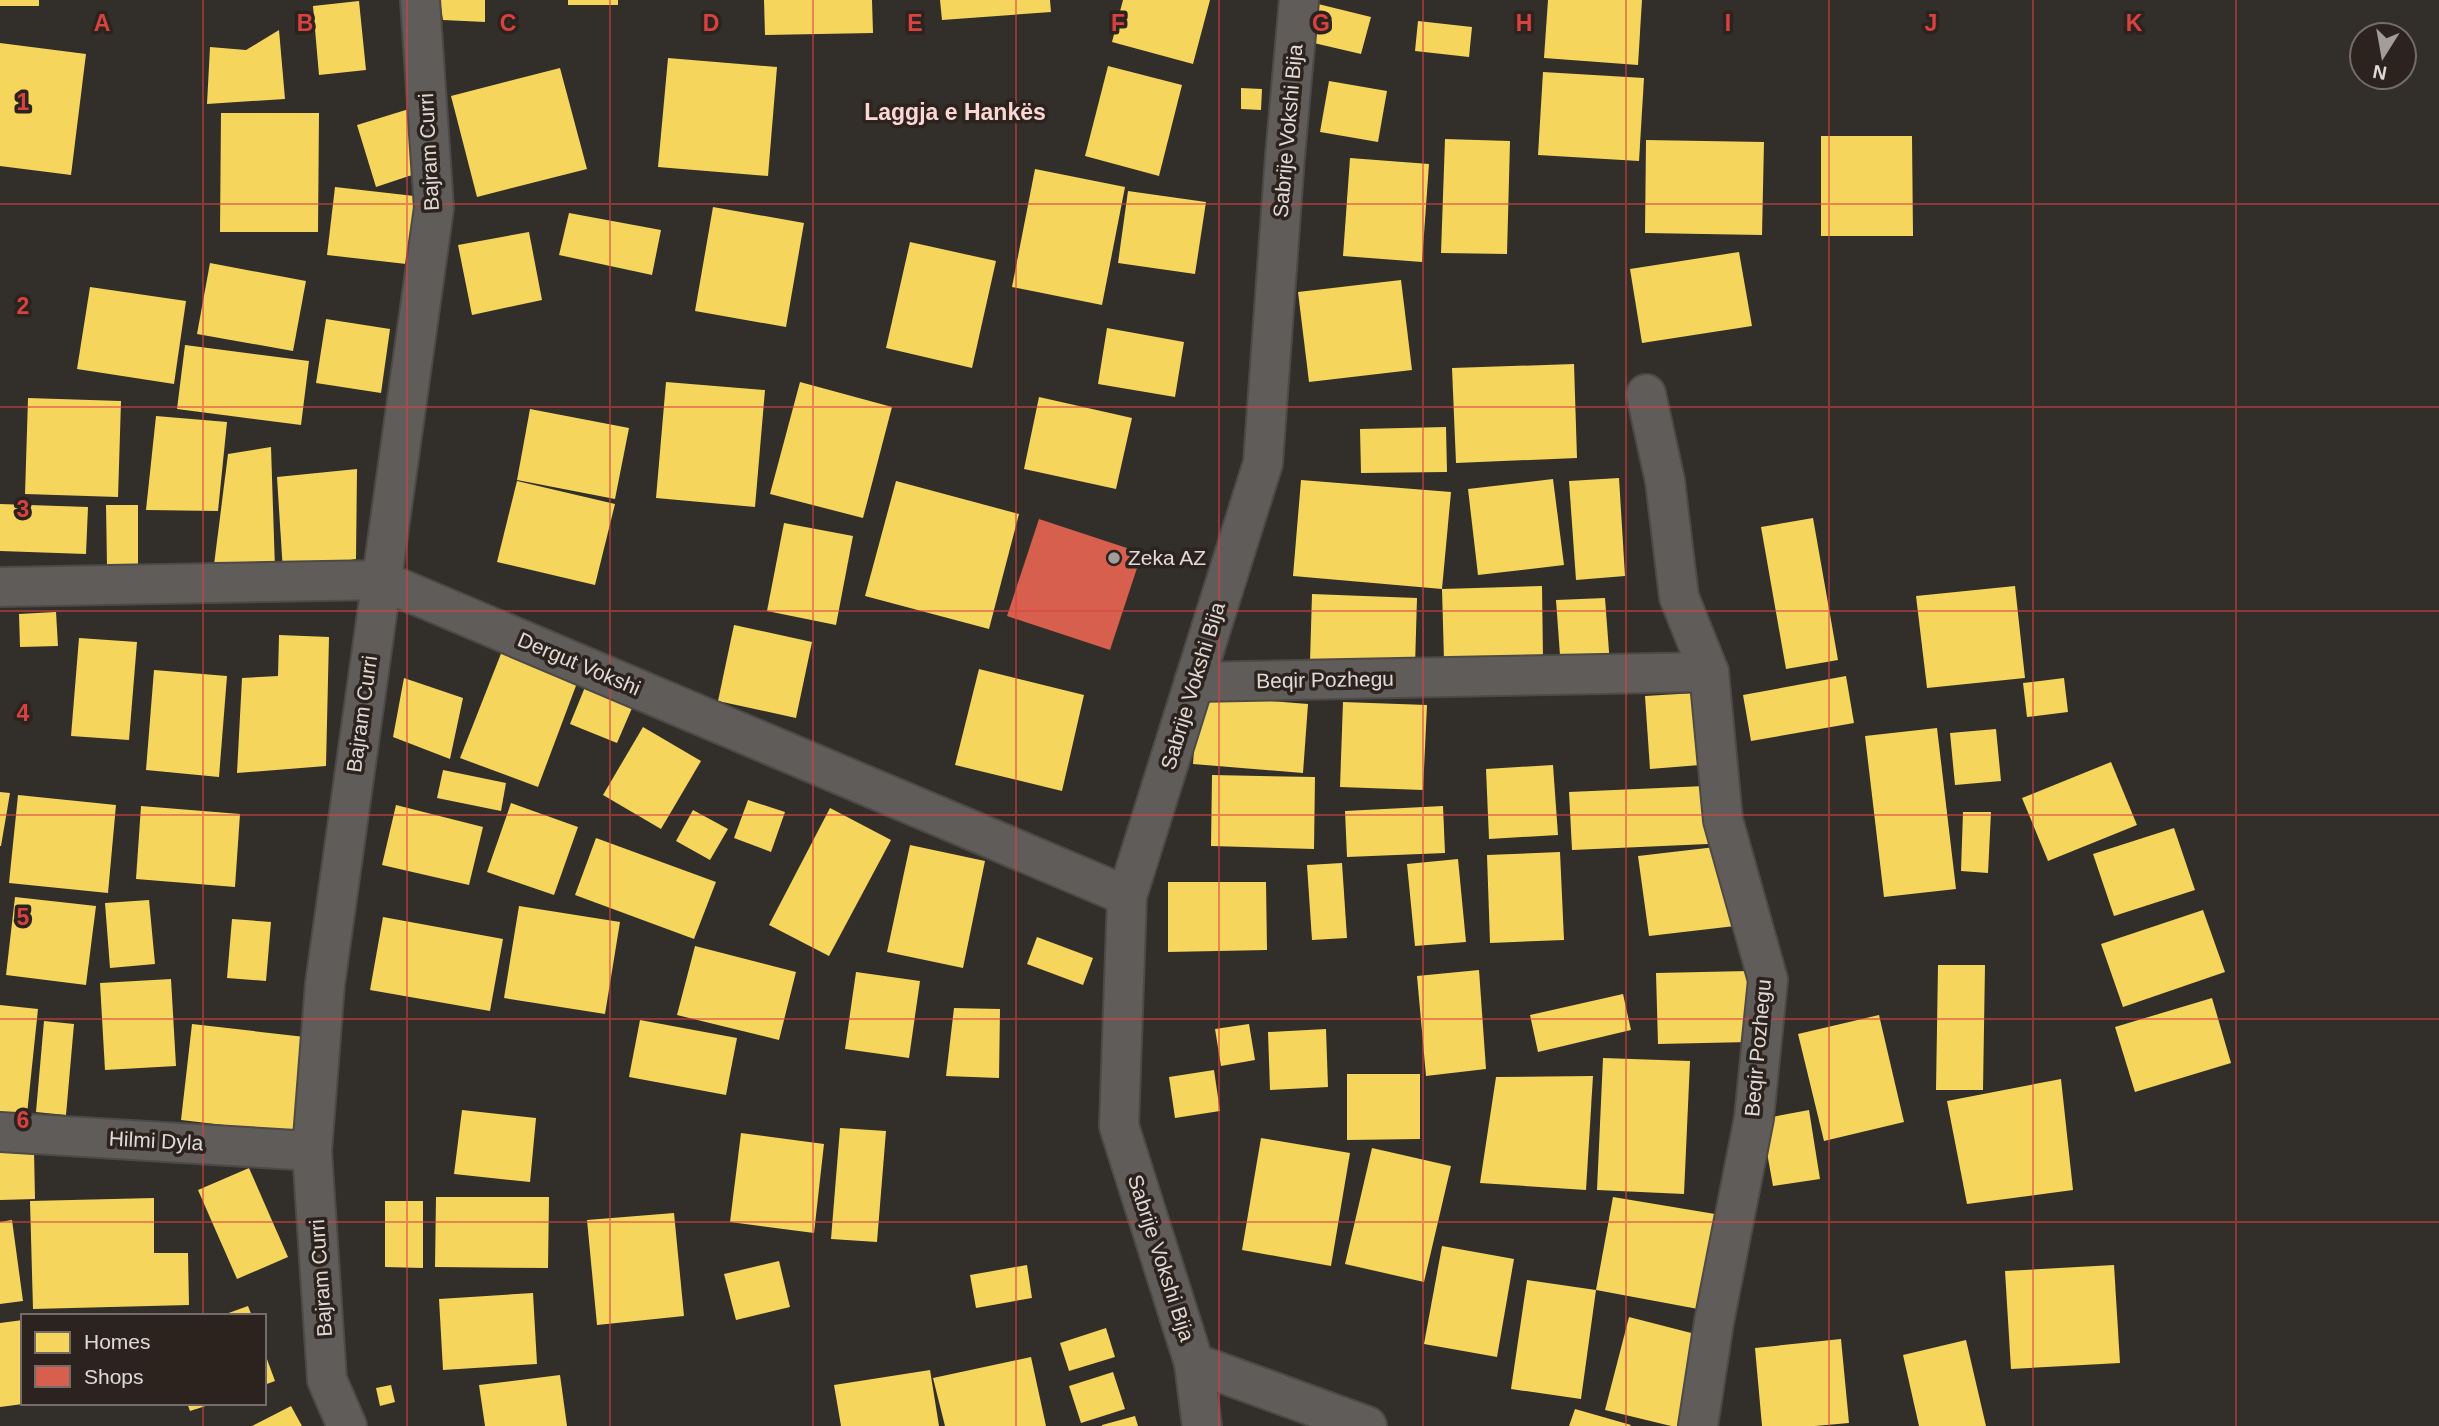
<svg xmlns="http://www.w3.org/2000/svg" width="2439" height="1426" font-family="Arial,sans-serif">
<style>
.homes{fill:#f6d55c}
.shops{fill:#d6604d}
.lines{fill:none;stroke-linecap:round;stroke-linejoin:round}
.minor-casing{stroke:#4d4946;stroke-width:42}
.minor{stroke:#605c5a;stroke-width:38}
.grid{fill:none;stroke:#d84342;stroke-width:2;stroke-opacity:0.55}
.poi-dot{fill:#a39d9a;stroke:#2c231e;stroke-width:2.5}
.labels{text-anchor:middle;stroke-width:7;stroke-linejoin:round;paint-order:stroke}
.street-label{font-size:21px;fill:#e0d9d6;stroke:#2c231e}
.poi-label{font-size:21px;fill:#e0d9d6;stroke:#2c231e;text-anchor:start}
.neighbourhood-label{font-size:23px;font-weight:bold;fill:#fcd8d5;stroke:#2c231e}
.grid-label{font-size:23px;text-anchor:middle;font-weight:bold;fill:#d84342;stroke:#2c231e;stroke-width:7;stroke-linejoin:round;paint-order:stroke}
</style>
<rect width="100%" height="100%" fill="#322e2a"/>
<g class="homes">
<rect x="0" y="0" width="39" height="6"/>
<path d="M440 0H485V22L443 20Z"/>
<rect x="568" y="0" width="50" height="5"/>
<path d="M764 0H872L873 33 765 35Z"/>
<path d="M940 0H1050L1051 12 942 20Z"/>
<path d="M1123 0H1210L1193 64 1112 42Z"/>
<path d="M1548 0H1642L1638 65 1544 58Z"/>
<path d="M359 1 366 70 319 75 313 6Z"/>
<path d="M1310 2 1371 17 1361 54 1301 40Z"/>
<path d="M1418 21 1472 27 1469 57 1415 51Z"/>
<path d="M279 30 285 99 207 104 210 47 246 50Z"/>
<path d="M0 43 86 54 71 175 0 166Z"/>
<path d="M668 58 777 67 768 176 658 167Z"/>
<path d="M1108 66 1182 85 1159 176 1085 156Z"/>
<path d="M560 68 587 169 477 197 451 96Z"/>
<path d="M1543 72 1644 78 1639 161 1538 155Z"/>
<path d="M1329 81 1387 91 1378 142 1320 132Z"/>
<path d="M1241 88 1262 89 1261 110 1241 109Z"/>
<path d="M409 109 415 174 376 187 357 125Z"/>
<path d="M221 113H319L318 232H220Z"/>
<path d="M1821 136H1912L1913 236H1821Z"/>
<path d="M1445 139 1510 141 1507 254 1441 253Z"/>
<path d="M1646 140 1764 142 1762 235 1645 233Z"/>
<path d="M1350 158 1429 164 1422 262 1343 256Z"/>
<path d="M1035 169 1125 187 1102 305 1012 287Z"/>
<path d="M335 187 423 197 415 265 327 255Z"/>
<path d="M1128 191 1206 202 1195 274 1118 263Z"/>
<path d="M713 207 804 223 786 327 695 311Z"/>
<path d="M569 213 661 230 652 275 559 255Z"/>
<path d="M529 232 542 300 472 315 458 245Z"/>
<path d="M910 242 996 261 972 368 886 348Z"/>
<path d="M1739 252 1752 326 1642 343 1630 269Z"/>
<path d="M210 263 306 281 293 351 197 334Z"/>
<path d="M1401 280 1412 370 1309 382 1298 292Z"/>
<path d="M90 287 186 301 174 384 77 369Z"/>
<path d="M326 319 390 329 381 393 316 383Z"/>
<path d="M1107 328 1184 342 1175 397 1098 384Z"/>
<path d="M185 345 309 361 301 425 177 409Z"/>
<path d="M1574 364 1577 458 1456 463 1452 368Z"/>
<path d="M666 382 765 390 755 507 656 498Z"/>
<path d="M800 382 892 407 863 518 770 494Z"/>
<path d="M1039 397 1132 418 1116 489 1024 469Z"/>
<path d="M28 398 121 401 118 497 25 494Z"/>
<path d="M530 409 629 428 615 499 517 480Z"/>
<path d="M156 416 227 422 218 511 146 510Z"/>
<path d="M1446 427 1447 472 1361 473 1360 429Z"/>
<path d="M271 447 275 569 214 565 228 454Z"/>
<path d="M357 469 356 559 283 572 277 477Z"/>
<path d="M1619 478 1625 576 1576 580 1569 481Z"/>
<path d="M1553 479 1564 565 1478 575 1468 489Z"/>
<path d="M1301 480 1451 492 1442 589 1293 576Z"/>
<path d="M517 481 615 504 595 585 497 562Z"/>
<path d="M896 481 1019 514 989 629 865 596Z"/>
<path d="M0 504 88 507 86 554 0 551Z"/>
<path d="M106 505H138V566H107Z"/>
<path d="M1813 518 1838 660 1786 669 1761 527Z"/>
<path d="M784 523 853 536 836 625 767 611Z"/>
<path d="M1542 586 1543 659 1444 660 1442 589Z"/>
<path d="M2015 586 2025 678 1927 688 1916 596Z"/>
<path d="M1312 594 1417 598 1415 666 1310 662Z"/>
<path d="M1605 598 1610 665 1561 669 1556 600Z"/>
<path d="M56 612 58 646 20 647 19 614Z"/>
<path d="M734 625 812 642 796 718 718 701Z"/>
<path d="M279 635 329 637 326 766 237 773 242 678 278 676Z"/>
<path d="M79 638 137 642 129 740 71 736Z"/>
<path d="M504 646 580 675 538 787 460 758Z"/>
<path d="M979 669 1084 695 1062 791 955 765Z"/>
<path d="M154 670 227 676 219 777 146 770Z"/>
<path d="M1846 676 1854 723 1751 741 1743 695Z"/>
<path d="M404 678 463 698 450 759 393 737Z"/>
<path d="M2064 678 2068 712 2027 717 2023 683Z"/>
<path d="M585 687 632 708 617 743 570 724Z"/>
<path d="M1696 693 1700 765 1650 769 1645 696Z"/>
<path d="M1198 695 1308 704 1303 773 1193 764Z"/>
<path d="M1343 702 1427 705 1423 790 1340 787Z"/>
<path d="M643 727 701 761 661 829 603 795Z"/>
<path d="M1937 728 1956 889 1884 897 1865 736Z"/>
<path d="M1996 729 2001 781 1955 785 1950 733Z"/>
<path d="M2111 762 2137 825 2048 861 2022 798Z"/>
<path d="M1553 765 1558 835 1489 839 1486 769Z"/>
<path d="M443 770 506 783 501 811 437 798Z"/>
<path d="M1212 775 1315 777 1314 849 1211 846Z"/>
<path d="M1705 786 1708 844 1572 850 1569 792Z"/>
<path d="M0 792 10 793 1 846H0Z"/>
<path d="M18 795 116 805 108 893 9 883Z"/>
<path d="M748 800 785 812 771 852 734 838Z"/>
<path d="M511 803 578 827 554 895 487 872Z"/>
<path d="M396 805 483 827 469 885 382 865Z"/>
<path d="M141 806 240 814 235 887 136 879Z"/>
<path d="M1443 806 1445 853 1347 857 1345 811Z"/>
<path d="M830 808 891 840 829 956 769 925Z"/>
<path d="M693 810 728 829 710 860 676 841Z"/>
<path d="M1963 812H1991L1988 873 1961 871Z"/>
<path d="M2174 828 2195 890 2114 916 2093 854Z"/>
<path d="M596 838 716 882 694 939 575 895Z"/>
<path d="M910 845 985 861 963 968 887 952Z"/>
<path d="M1724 846 1735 926 1649 936 1638 856Z"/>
<path d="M1560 852 1564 940 1490 943 1487 855Z"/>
<path d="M1458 859 1466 942 1415 946 1407 864Z"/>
<path d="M1342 863 1347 938 1312 940 1307 865Z"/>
<path d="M1168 882H1266L1267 950 1168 952Z"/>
<path d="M15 897 96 906 86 985 6 975Z"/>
<path d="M149 900 155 964 110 968 105 903Z"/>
<path d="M519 906 620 922 605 1014 504 998Z"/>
<path d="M2203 910 2225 972 2123 1007 2101 944Z"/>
<path d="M383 917 503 939 490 1011 370 990Z"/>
<path d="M232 919 271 922 266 981 227 978Z"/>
<path d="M1037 937 1093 958 1083 985 1027 964Z"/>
<path d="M695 946 796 972 779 1040 677 1015Z"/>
<path d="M1938 965H1985L1983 1090H1936Z"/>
<path d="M1479 970 1486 1069 1426 1076 1417 976Z"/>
<path d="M1748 971 1750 1042 1658 1044 1656 973Z"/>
<path d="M856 972 920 981 909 1058 845 1049Z"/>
<path d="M171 979 176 1066 105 1070 100 983Z"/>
<path d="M1623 994 1631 1030 1538 1052 1530 1015Z"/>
<path d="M2212 998 2231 1063 2135 1092 2115 1027Z"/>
<path d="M0 1005 38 1009 27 1114 0 1112Z"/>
<path d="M954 1008 1000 1009 999 1078 946 1076Z"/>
<path d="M1879 1015 1904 1122 1824 1141 1798 1034Z"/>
<path d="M640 1020 737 1038 726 1095 629 1077Z"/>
<path d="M44 1021 74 1024 66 1115 36 1112Z"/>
<path d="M192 1024 305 1037 293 1133 181 1120Z"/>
<path d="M1249 1024 1255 1060 1221 1066 1215 1029Z"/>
<path d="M1326 1029 1328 1087 1270 1090 1268 1032Z"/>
<path d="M1603 1058 1690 1061 1684 1194 1597 1190Z"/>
<path d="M1214 1070 1220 1111 1175 1118 1169 1077Z"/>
<path d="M1347 1074H1420V1139L1347 1140Z"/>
<path d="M1593 1076 1586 1190 1480 1183 1496 1077Z"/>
<path d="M2061 1079 2073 1190 1967 1204 1947 1101Z"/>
<path d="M462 1110 536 1118 530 1182 454 1174Z"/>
<path d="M1809 1110 1820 1179 1773 1186 1761 1119Z"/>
<path d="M840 1128 886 1131 877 1242 831 1239Z"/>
<path d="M741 1133 824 1144 814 1233 730 1222Z"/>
<path d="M1261 1138 1350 1153 1331 1266 1242 1250Z"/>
<path d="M1372 1148 1451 1166 1424 1282 1345 1264Z"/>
<path d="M34 1151 35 1199 0 1200V1152Z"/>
<path d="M249 1168 288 1257 237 1279 198 1190Z"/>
<path d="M436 1197H549L548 1268 435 1267Z"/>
<path d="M1613 1197 1715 1214 1698 1309 1596 1290Z"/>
<path d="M154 1198V1253H188L189 1305 33 1309 30 1201Z"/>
<path d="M385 1201H423V1268L385 1267Z"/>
<path d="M674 1213 684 1316 597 1325 587 1220Z"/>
<path d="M12 1220 23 1301 0 1304V1222Z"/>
<path d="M1442 1246 1514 1259 1497 1357 1424 1344Z"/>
<path d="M779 1261 790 1307 736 1320 724 1274Z"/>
<path d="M1027 1265 1032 1298 976 1308 970 1275Z"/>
<path d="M2114 1265 2120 1363 2011 1369 2005 1271Z"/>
<path d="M1527 1280 1596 1290 1581 1399 1511 1389Z"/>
<path d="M533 1293 537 1364 443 1370 439 1299Z"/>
<path d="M248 1306 252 1316H223V1315Z"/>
<path d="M1629 1317 1703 1336 1680 1426H1671L1605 1410Z"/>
<path d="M23 1320V1404L0 1407V1323Z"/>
<path d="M1106 1328 1115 1357 1069 1371 1060 1343Z"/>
<path d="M1841 1339 1849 1423 1815 1426H1762L1755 1348Z"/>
<path d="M1966 1340 1986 1426H1919L1903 1355Z"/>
<path d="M264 1351 275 1381 264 1385Z"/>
<path d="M1031 1357 1046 1426H945L933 1378Z"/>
<path d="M930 1370 939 1426H841L834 1385Z"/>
<path d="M1113 1372 1125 1409 1081 1423 1069 1386Z"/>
<path d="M560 1375 567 1426H485L479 1385Z"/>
<path d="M391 1385 395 1402 380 1406 376 1388Z"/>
<path d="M187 1403H212V1404L190 1411Z"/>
<path d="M291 1406 302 1426H252Z"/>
<path d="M1575 1409 1631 1425 1630 1426H1569Z"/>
<path d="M1135 1416 1138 1426H1102V1425Z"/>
</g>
<path class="shops" d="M1039 519 1142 553 1110 650 1007 616Z"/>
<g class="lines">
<g class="minor-casing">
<g id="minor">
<path d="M1299 0 1285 156 1263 463 1127 896 1119 1126 1194 1363 1367 1426"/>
<path d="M1646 394 1665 481 1679 597 1709 672 1723 820 1768 980 1754 1118 1714 1322 1698 1426"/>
<path d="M0 587 380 580 1127 896"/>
<path d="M1194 682 1709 672"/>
<path d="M0 1132 312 1151"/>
<path d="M1194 1363 1202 1426"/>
<path d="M347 1426 327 1380 312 1151 325 984 434 208 420 0"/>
</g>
</g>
<use href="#minor" class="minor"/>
</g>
<path class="grid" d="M203 0V1316M407 0V1426M610 0V1426M813 0V1426M1016 0V1426M1219 0V1426M1423 0V1426M1626 0V1426M1829 0V1426M2033 0V1426M2236 0V1426M0 204H2439M0 407H2439M0 611H2439M0 815H2439M0 1019H2439M0 1222H2439M203 1403V1426"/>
<circle class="poi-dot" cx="1114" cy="558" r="7"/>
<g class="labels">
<g class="street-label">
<text transform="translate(1288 131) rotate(-85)" y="7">Sabrije Vokshi Bija</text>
<text transform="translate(429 152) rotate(-93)" y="7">Bajram Curri</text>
<text transform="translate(579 664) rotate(23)" y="7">Dergut Vokshi</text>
<text transform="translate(1325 680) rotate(-1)" y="7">Beqir Pozhegu</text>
<text transform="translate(1193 686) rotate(-73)" y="7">Sabrije Vokshi Bija</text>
<text transform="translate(362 714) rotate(-82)" y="7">Bajram Curri</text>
<text transform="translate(1758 1048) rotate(-85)" y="7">Beqir Pozhegu</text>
<text transform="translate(156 1141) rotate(3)" y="7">Hilmi Dyla</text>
<text transform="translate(1161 1258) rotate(72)" y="7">Sabrije Vokshi Bija</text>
<text transform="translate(321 1278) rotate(-94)" y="7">Bajram Curri</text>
</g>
<g class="poi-label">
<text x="1128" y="565">Zeka AZ</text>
</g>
<g class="neighbourhood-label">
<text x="955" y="120">Laggja e Hankës</text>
</g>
</g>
<g class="grid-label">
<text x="102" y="31">A</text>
<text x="305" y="31">B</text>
<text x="508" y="31">C</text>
<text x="711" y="31">D</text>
<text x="915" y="31">E</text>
<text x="1118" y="31">F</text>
<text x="1321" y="31">G</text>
<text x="1524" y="31">H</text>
<text x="1728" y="31">I</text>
<text x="1931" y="31">J</text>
<text x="2134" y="31">K</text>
<text x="23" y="110">1</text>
<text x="23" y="314">2</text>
<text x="23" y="517">3</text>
<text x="23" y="721">4</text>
<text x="23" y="925">5</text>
<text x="23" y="1128">6</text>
</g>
<rect x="21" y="1314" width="245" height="91" fill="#2c231e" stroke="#746c68" stroke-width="2"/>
<rect x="35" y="1332" width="35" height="21" fill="#f6d55c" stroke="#746c68" stroke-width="2"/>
<text x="84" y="1349" font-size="21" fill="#e0d9d6">Homes</text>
<rect x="35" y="1366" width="35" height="21" fill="#d6604d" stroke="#746c68" stroke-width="2"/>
<text x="84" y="1384" font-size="21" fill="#e0d9d6">Shops</text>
<g transform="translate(2383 56) rotate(191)"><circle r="33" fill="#2c231e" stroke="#746c68" stroke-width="2"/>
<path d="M0-5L12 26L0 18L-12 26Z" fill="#a39d9a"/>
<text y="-10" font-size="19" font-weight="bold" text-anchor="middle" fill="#e0d9d6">N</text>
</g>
</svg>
